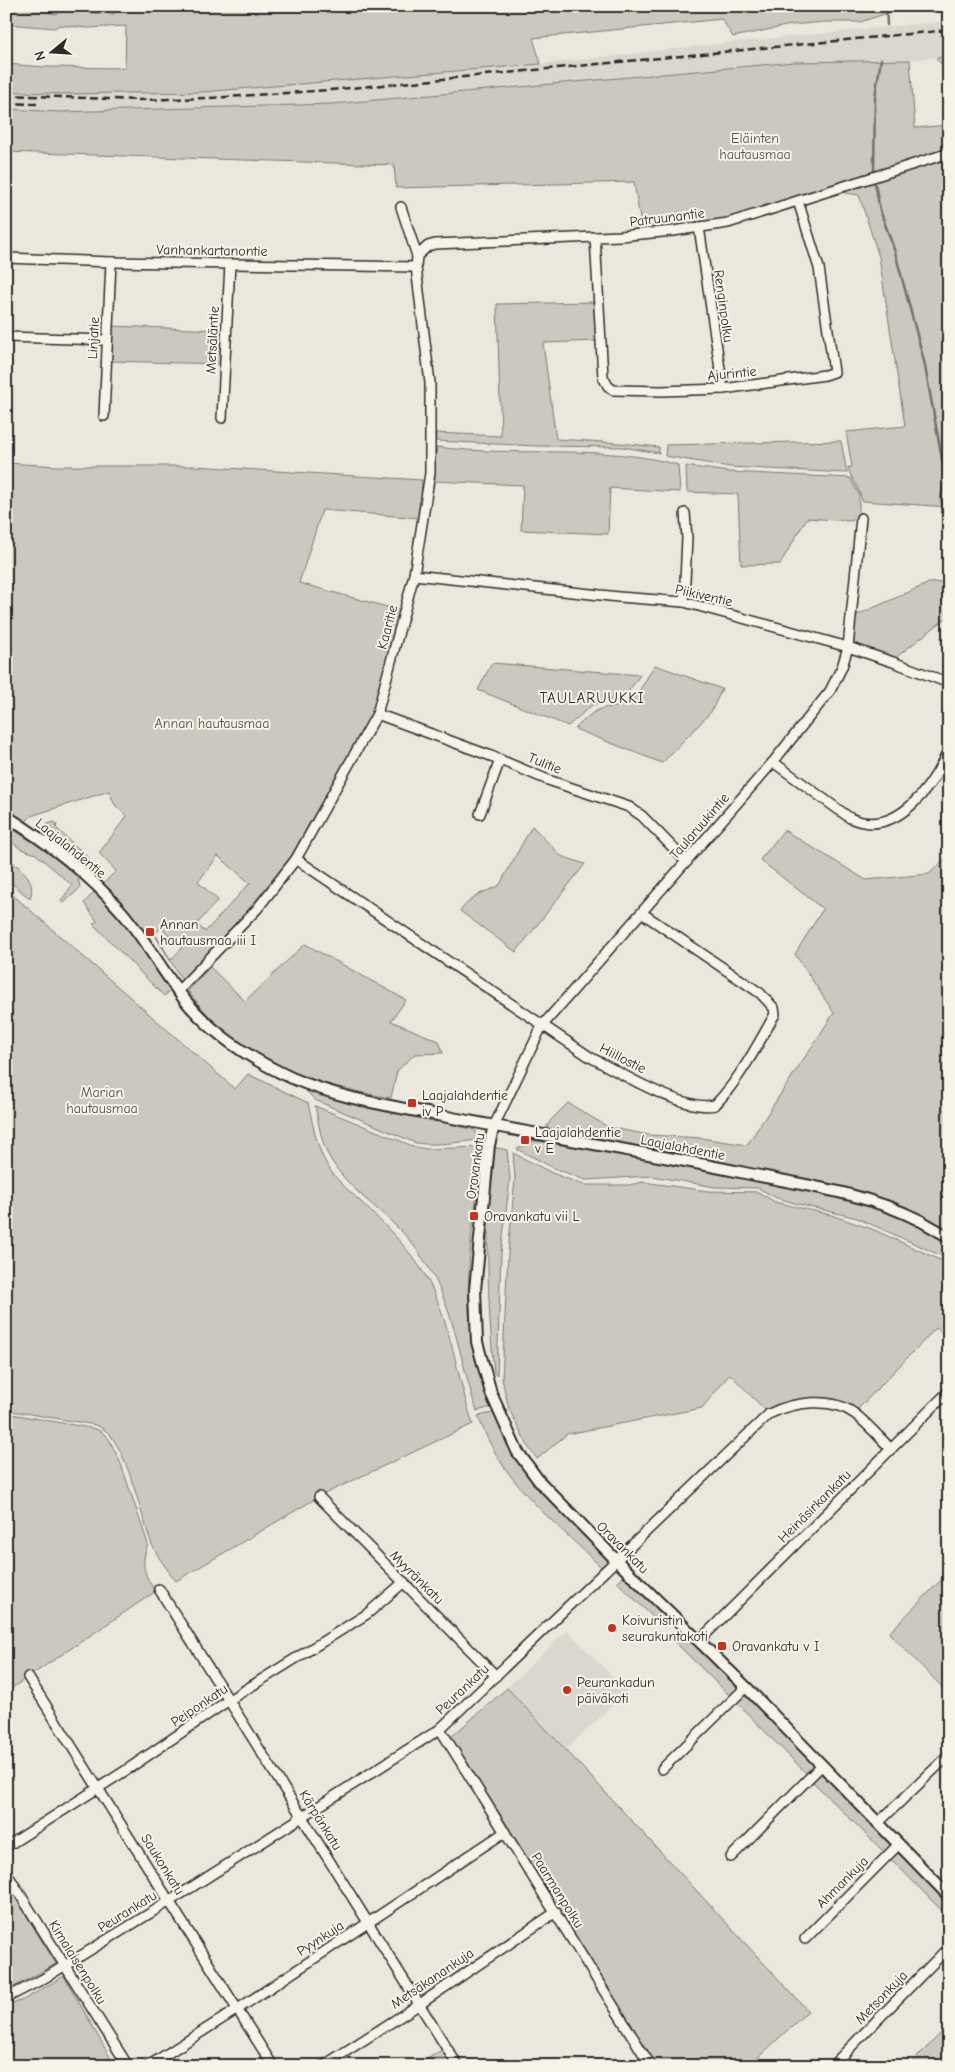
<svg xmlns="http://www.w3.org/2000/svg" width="955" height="2072" font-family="'Comic Neue',sans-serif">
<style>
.built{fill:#dbd7ce}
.green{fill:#cbc8bf;stroke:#7b7a75;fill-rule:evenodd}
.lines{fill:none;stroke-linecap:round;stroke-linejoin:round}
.stream{stroke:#72716c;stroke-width:2.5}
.minor-casing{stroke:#2b2b2b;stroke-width:12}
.tertiary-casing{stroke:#2b2b2b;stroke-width:14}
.minor{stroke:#f7f3e8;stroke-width:9}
.tertiary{stroke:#f7f3e8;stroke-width:10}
.rail{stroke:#2b2b2b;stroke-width:2.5;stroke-dasharray:8 4;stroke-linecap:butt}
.poi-dot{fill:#c8321e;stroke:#f7f3e8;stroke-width:2}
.labels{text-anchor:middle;stroke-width:4;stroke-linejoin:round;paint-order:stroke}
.park-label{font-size:14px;fill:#535250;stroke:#f7f3e8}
.street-label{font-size:14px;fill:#2b2b2b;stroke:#f7f3e8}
.poi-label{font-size:14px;fill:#2b2b2b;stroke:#f7f3e8;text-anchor:start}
.neighbourhood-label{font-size:15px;letter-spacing:1px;fill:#2b2b2b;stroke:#f7f3e8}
</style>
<rect width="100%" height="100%" fill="#ebe7dd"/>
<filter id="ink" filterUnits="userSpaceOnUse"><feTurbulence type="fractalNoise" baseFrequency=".02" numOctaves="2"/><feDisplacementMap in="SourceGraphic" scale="10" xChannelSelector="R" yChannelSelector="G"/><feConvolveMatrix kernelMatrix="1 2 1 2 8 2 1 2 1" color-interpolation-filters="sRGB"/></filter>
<g filter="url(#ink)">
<g class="built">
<path d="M949 21V56L910 60 795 62 332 104 59 112 6 109V91L61 94 202 92 541 64 743 41Z"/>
<path d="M567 1630 627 1691 566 1750 507 1688Z"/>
</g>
<g class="green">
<path d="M12 6 57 14 59 11 114 14 113 6H897V10L860 22H824L791 25 733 37 722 19 533 38 541 64 202 92 61 94 6 91V64L45 67 125 68 126 26 88 28 59 25 55 28 7 24 8 8Z"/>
<path d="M949 56V73L936 58Z"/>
<path d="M910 60 915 128 949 125V507L862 501C860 488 851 480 848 467H852L846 432 905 426 879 257 859 195 833 191 727 219 674 228 642 231 634 182 396 188 394 165 6 152V109L59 112 332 104 795 62Z"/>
<path d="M595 302 598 341 543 343 556 439 620 443 659 447V453L622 447 537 446 436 441V433L501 436 497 304Z"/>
<path d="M111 326 222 330 221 364 109 361Z"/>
<path d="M841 441 847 473 730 467 665 456 666 445Z"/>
<path d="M437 447C517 458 600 443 678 465L680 492 610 488 608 534 521 530 523 485 433 481Z"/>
<path d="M6 463 58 466H194L422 480 420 518 322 510 299 583 402 611 371 714 291 856 249 909 182 980 150 927 145 931 103 884 116 871 99 853 127 816 115 805 109 791 31 816 25 823 6 811ZM218 856 250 883 205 932 197 924 218 900 198 882ZM161 927 182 948 171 960 155 934Z"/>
<path d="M686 466 729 472 850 478 859 494V518L850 521 807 518 780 564 741 565 738 494 687 492Z"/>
<path d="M949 582V616L895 658 852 644 855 616 929 583Z"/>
<path d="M492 663 640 675 626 695 620 699 603 701 592 705 568 726 478 690Z"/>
<path d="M655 665 722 689 711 712 662 763 575 729C583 721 592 711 604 708 610 707 617 708 623 705 638 699 646 678 655 665Z"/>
<path d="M54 822 57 824 56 828 91 860 86 866 43 832 48 824Z"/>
<path d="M6 825 42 848 78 877 80 888 64 903 61 901 72 885 36 854 21 849 6 838Z"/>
<path d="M532 826 561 856 585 864 516 952 460 911C474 894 480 894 499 886Z"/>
<path d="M784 830 866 880 929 874 949 855V1232L919 1216 774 1174 546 1128 551 1120 568 1103 608 1127 649 1135 701 1138 747 1145 834 1013 795 954 823 909 760 860Z"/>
<path d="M6 857C21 869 37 878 30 899L6 878Z"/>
<path d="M6 889 235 1089 248 1074 308 1103C313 1124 316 1146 327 1165 335 1179 348 1190 360 1201 384 1224 408 1247 425 1275 451 1320 456 1375 473 1424L322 1495 176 1581C167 1569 157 1557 151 1542 140 1512 130 1461 111 1436 107 1431 102 1428 96 1425L6 1410Z"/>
<path d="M94 892C124 920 148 956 173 989L164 996 93 924 97 921 84 903Z"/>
<path d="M305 944 406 1000 391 1021 439 1041 443 1053 415 1054 397 1071 391 1098C332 1088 274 1072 227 1034 212 1022 200 1006 188 991L210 967 245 1001Z"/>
<path d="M306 1091 475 1130 479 1140C458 1142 437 1146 416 1143L315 1100Z"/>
<path d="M315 1106 415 1147 426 1149 485 1147C470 1231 454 1326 492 1407L477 1411C461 1365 455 1313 430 1270 421 1255 411 1240 398 1228 376 1206 347 1187 331 1160 321 1145 319 1123 315 1106Z"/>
<path d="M533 1141H547C619 1155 692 1166 763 1181 831 1195 889 1206 949 1243V1259L857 1218 798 1204 777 1198 758 1188 715 1187 652 1176 585 1180 554 1168 517 1149Z"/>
<path d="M493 1147 507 1150 510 1178 501 1253 497 1375 494 1373C487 1297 485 1223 493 1147Z"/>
<path d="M513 1153 552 1173 583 1185H629L643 1182 708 1191 758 1192 775 1202 831 1215 872 1229 949 1264V1339L936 1328 856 1411 829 1401 767 1412 730 1374 702 1408 567 1434 537 1459 529 1448 509 1409 502 1379 508 1253 515 1178Z"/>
<path d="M6 1413 96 1429 102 1432 109 1439 121 1464 148 1544C140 1566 144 1572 155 1592L6 1692Z"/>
<path d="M493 1413 512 1453 537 1485 612 1561 603 1569C564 1530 516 1494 491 1445 486 1436 482 1426 478 1416Z"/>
<path d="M949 1572V1694L889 1633Z"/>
<path d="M624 1576 661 1611 657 1621 617 1582Z"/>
<path d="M682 1633 738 1687 730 1696 672 1639Z"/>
<path d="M507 1688 566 1750 808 2011 749 2066H656L636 2034 509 1828 450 1738Z"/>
<path d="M745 1695 815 1766 807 1774 737 1703Z"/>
<path d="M821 1772 892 1846 885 1853 812 1781Z"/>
<path d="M898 1852 949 1904V1918L891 1859Z"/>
<path d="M6 1882 56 1964 6 1991Z"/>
<path d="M64 1976 115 2066H6V2006L23 2000Z"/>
<path d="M949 2025V2066H908Z"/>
<path d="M443 2049 454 2066H416Z"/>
<path d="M847 2054 857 2066H836Z"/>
</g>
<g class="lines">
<g class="stream">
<path d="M886 6 887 25"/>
<path d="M874 170 875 97 881 59"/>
<path d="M875 184 880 210 895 252 924 361 945 475"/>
<path d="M944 484 941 498 942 504 949 509"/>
</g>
<g class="minor-casing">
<g id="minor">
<path d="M699 227 723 389"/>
<path d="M595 237 603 377 608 386 613 390 661 391 723 389 825 375 834 372 819 268 798 201"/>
<path d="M417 256 428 246 435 244 620 236 673 231 728 223 949 153"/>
<path d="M6 258 111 262 416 267"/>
<path d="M6 337 106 340"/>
<path d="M104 416 111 262"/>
<path d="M222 418 230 264"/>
<path d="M414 575 619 597 684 602 848 647 893 662 949 683"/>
<path d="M684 602 687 538 685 513"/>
<path d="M377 714 491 756 548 780 629 807 642 816 687 862"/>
<path d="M773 762 850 818C897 839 933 786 949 749"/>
<path d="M480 814 500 760"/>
<path d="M296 859 590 1057C619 1072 684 1112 715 1105 739 1080 758 1045 775 1014L774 1008 760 993 642 913"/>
<path d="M178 991 257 909 296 859 377 714 414 575 430 473V383L416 267 417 256 401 207"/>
<path d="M494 1126 542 1026 773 762 830 691 842 667 848 647 861 518"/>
<path d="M319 1497 496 1676"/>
<path d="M159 1589 458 2066"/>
<path d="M699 1641 949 1391"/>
<path d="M28 1677 273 2066"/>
<path d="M440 1729 651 2066"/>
<path d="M662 1769 746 1687"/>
<path d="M878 1823 949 1755"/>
<path d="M6 1847 128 1769 229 1700 367 1614 404 1582"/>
<path d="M731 1857 822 1765"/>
<path d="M6 1872 128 2066"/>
<path d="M805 1939 899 1844"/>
<path d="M6 1998 43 1979 170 1901 440 1729 769 1414C793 1402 832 1396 855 1414 868 1424 880 1438 891 1449"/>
<path d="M148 2066 247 2003 505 1832"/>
<path d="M323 2066 420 2004 556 1912"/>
<path d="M832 2066 949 1947"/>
</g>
</g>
<g class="tertiary-casing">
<g id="tertiary">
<path d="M6 816C50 844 88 873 122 912 143 937 159 965 178 991 207 1031 248 1058 292 1078 340 1099 392 1106 443 1116 544 1136 645 1152 745 1173 803 1185 867 1193 921 1221 930 1226 940 1232 949 1237"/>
<path d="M494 1126 489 1145 475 1290 477 1342 491 1393 517 1451 539 1481 617 1561 746 1687 949 1896"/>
</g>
</g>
<use href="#minor" class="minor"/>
<use href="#tertiary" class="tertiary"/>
<g class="rail">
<path d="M6 95 138 100 210 98 330 90 949 30"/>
<path d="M6 103 37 104"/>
</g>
</g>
</g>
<g class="poi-dot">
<rect x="145" y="927" width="10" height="10" rx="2.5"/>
<rect x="407" y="1098" width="10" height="10" rx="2.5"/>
<rect x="520" y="1135" width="10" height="10" rx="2.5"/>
<rect x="469" y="1211" width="10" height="10" rx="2.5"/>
<circle cx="612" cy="1628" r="5"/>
<rect x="717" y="1641" width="10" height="10" rx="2.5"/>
<circle cx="567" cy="1690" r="5"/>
</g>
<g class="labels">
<g class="park-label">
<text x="755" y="143">Eläinten<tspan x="755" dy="16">hautausmaa</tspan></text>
<text x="212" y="728">Annan hautausmaa</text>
<text x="102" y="1097">Marian<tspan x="102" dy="16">hautausmaa</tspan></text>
</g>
<g class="street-label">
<text transform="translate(667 217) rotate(-7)" y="5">Patruunantie</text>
<text transform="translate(212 250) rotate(1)" y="5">Vanhankartanontie</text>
<text transform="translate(724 306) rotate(82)" y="5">Renginpolku</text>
<text transform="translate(93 338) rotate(-87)" y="5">Linjatie</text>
<text transform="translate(212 340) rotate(-87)" y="5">Metsäläntie</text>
<text transform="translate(732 373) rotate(-6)" y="5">Ajurintie</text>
<text transform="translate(704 595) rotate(13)" y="5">Piikiventie</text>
<text transform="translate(387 627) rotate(-75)" y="5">Kaaritie</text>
<text transform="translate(545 763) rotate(22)" y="5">Tulitie</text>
<text transform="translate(699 826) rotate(-49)" y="5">Taularuukintie</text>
<text transform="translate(71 848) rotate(39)" y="5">Laajalahdentie</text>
<text transform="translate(623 1058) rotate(27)" y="5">Hiillostie</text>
<text transform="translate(683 1147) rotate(11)" y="5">Laajalahdentie</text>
<text transform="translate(475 1166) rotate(-82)" y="5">Oravankatu</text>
<text transform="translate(814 1506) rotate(-45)" y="5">Heinäsirkankatu</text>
<text transform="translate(623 1547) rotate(45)" y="5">Oravankatu</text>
<text transform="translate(417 1577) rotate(45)" y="5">Myyränkatu</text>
<text transform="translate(462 1689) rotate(-43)" y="5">Peurankatu</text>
<text transform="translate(199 1705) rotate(-34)" y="5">Peiponkatu</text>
<text transform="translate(321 1820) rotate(58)" y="5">Kärpänkatu</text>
<text transform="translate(163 1864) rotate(58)" y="5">Saukonkatu</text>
<text transform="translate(842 1882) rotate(-45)" y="5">Ahmankuja</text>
<text transform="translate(558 1890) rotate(58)" y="5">Paarmanpolku</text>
<text transform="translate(127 1911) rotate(-32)" y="5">Peurankatu</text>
<text transform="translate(320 1938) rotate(-33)" y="5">Pyynkuja</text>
<text transform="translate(78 1962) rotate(58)" y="5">Kimalaisenpolku</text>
<text transform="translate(432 1978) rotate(-34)" y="5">Metsäkanankuja</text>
<text transform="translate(881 1997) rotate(-46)" y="5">Metsonkuja</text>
</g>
<g class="poi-label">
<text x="160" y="929">Annan<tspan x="160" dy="16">hautausmaa iii I</tspan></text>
<text x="422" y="1100">Laajalahdentie<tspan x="422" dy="16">iv P</tspan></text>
<text x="535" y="1137">Laajalahdentie<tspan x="535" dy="16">v E</tspan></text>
<text x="484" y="1221">Oravankatu vii L</text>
<text x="622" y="1625">Koivuristin<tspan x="622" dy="16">seurakuntakoti</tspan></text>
<text x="732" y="1651">Oravankatu v I</text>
<text x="577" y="1687">Peurankadun<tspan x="577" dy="16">päiväkoti</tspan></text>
</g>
<g class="neighbourhood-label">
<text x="592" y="703">TAULARUUKKI</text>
</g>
</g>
<rect width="955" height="2072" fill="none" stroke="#f7f3e8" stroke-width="25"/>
<rect x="12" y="12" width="930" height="2047" fill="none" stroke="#2b2b2b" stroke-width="2" filter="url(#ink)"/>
<g transform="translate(52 52) rotate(252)" stroke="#f7f3e8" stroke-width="4" paint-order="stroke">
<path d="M0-4L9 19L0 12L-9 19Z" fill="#2b2b2b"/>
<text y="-8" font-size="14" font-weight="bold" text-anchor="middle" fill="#2b2b2b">N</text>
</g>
</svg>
